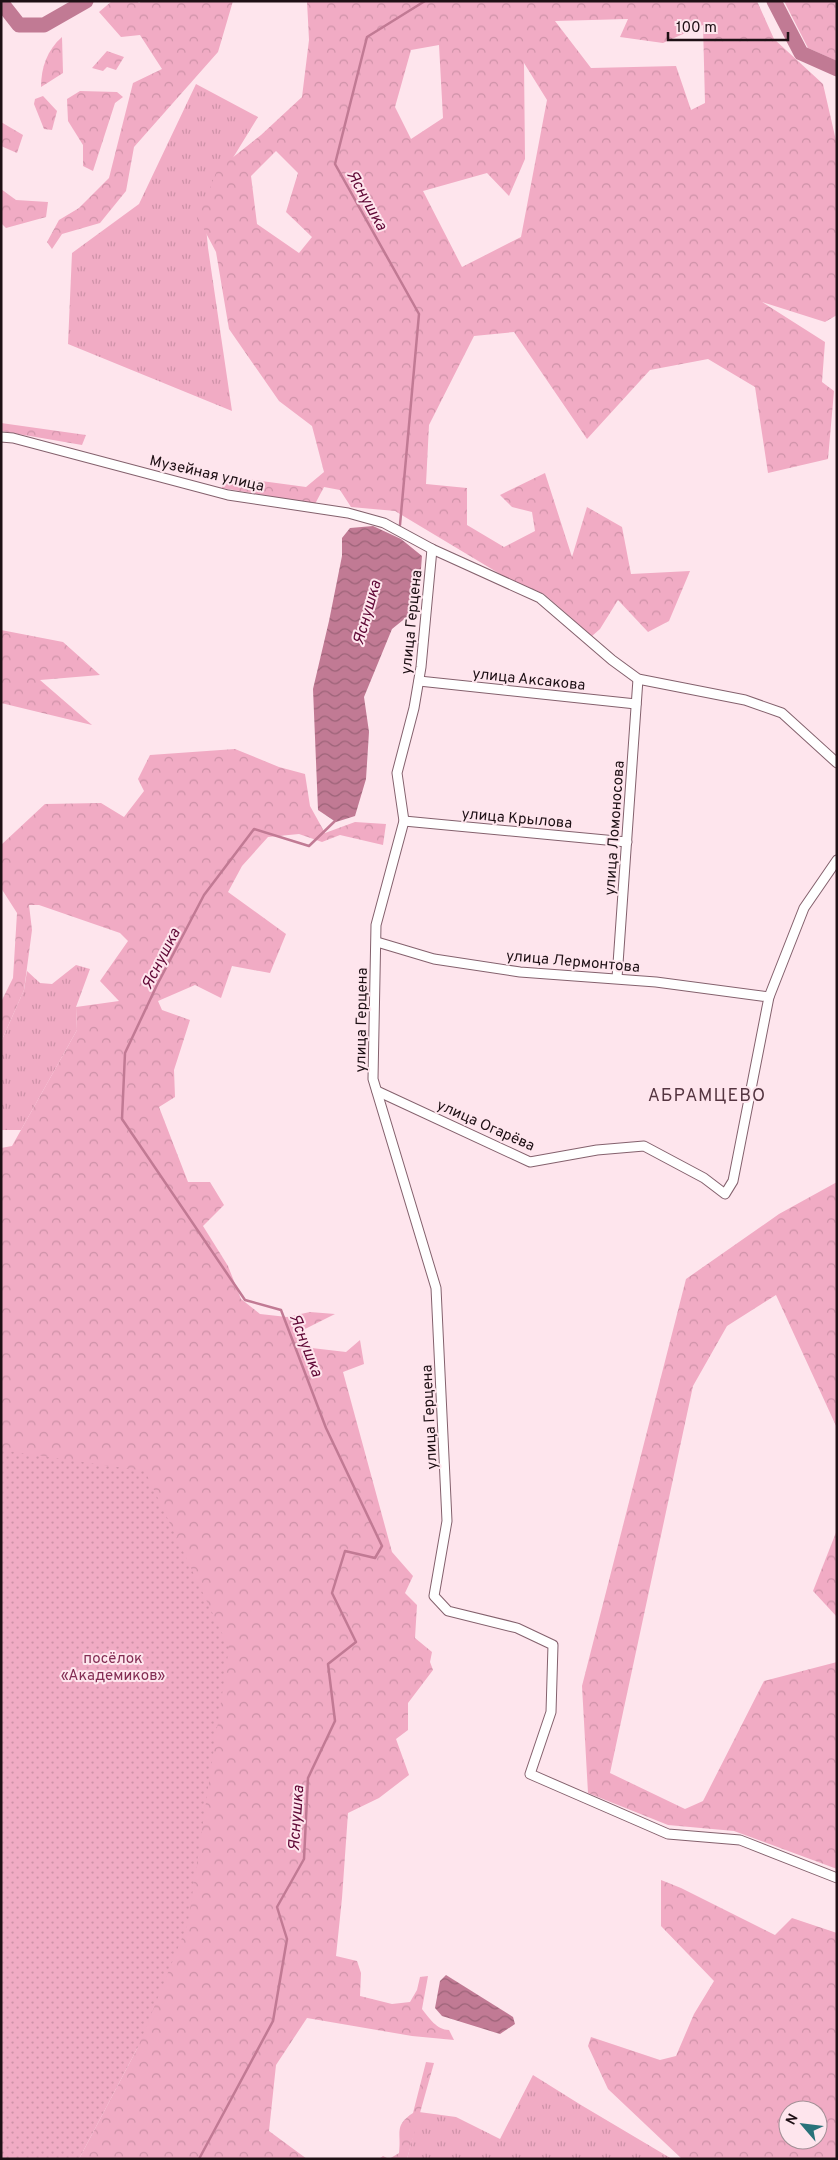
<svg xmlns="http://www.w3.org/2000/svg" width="838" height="2160" font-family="Overpass,sans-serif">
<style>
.grass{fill:url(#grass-tufts)}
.forest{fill:url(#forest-crowns);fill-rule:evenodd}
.garden{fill:url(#garden-dots)}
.water{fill:url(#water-waves)}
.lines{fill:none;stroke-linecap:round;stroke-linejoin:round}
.stream{stroke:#c17a94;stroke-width:2.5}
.river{stroke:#c17a94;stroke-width:15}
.minor-casing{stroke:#84616d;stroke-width:11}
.minor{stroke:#fff;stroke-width:9}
.labels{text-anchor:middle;stroke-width:4;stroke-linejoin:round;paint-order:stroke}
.street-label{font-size:15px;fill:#1e1015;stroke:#fee5ed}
.park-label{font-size:15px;fill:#832d53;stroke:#fee5ed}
.water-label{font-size:16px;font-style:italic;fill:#600836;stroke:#fee5ed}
.quarter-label{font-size:18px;letter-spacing:1px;fill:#553541;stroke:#fee5ed}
</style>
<defs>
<pattern id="grass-tufts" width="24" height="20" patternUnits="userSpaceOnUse" patternTransform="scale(1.25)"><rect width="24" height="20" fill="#f1abc4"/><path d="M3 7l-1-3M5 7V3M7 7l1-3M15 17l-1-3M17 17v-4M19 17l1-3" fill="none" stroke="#ce92a8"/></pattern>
<pattern id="forest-crowns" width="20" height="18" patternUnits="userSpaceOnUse" patternTransform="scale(1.25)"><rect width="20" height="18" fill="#f1abc4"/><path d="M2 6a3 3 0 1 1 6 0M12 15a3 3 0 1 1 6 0" fill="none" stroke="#ce92a8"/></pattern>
<pattern id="garden-dots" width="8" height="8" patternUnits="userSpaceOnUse" patternTransform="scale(1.25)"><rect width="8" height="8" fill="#f1abc4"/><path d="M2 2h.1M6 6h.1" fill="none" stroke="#ce92a8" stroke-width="1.8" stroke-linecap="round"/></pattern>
<pattern id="water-waves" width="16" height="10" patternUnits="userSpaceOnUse" patternTransform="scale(1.25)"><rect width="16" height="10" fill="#c17a94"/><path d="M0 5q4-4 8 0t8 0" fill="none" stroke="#9c6378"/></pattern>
</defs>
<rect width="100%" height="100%" fill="#fee5ed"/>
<g class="grass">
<path d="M196 84 258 117 204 205 208 248 232 411 68 344 72 253 139 204Z"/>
<path d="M76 965 90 969 76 1007 77 1030 21 1130H1V1042L24 990 27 971 40 983 52 984Z"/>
<path d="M533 2075 581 2105 672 2159H407L419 2112 456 2117 500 2139Z"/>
</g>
<g class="forest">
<path d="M112 1H137L139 3 142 1H233L218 52 134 147 126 191 100 223 62 234 52 249 47 242 59 220 79 208 109 178 133 83 162 69 140 35 121 37 99 12Z"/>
<path d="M307 1H757L774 39 823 84 837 145V315L825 322 762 302 825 342 822 382 834 391 828 459 768 473 755 387 708 359 650 370 587 439 514 332 474 336 429 425 426 484 467 488V525L504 547 535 531 532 512 512 507 500 495 545 473 572 557 587 507 622 527 631 574 690 571 669 621 648 632 618 600 600 629 592 636 544 594 505 577 395 511 351 507 340 490 324 487 315 504 222 488 223 476 306 487 324 472 312 426 279 401 229 329 216 252 198 218 217 170 261 135 302 97 309 40ZM628 19 620 37 663 43 703 25 705 103 691 110 676 66 591 68 555 21ZM439 45 443 118 411 139 395 107 411 50ZM524 63 547 100 521 237 462 267 423 191 487 173 509 196 525 159ZM276 151 298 173 286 212 312 237 299 253 257 224 251 176Z"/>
<path d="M784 1H837V61L808 48Z"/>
<path d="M62 37 63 73 41 87C41 68 47 50 62 37Z"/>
<path d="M107 51 124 57 116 70 107 67 103 71 92 68Z"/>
<path d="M80 91 117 92 123 97 115 103 93 171 83 166V145L68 121 67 99Z"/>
<path d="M43 96 57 111 52 130 44 129 34 104 35 99Z"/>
<path d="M1 122 23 135 17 153 1 146Z"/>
<path d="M1 189 16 200 48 202 46 217 6 228 1 223Z"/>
<path d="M1 423 86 435 82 445 1 431Z"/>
<path d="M1 630 63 642 100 675 40 680 92 725 1 703Z"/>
<path d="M235 749 279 767 305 774 310 806 325 833 355 822 386 824 383 845 340 835 322 842 299 834 268 837 242 866 228 892 286 934 270 973 232 966 221 998 195 985 158 1001 162 1010 190 1020 174 1070 175 1097 159 1107 188 1182H210L224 1205 203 1226 228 1266 241 1299 260 1314 287 1317 310 1312 335 1314 301 1331 303 1347 346 1352 360 1340 364 1364 343 1372 392 1552 413 1576 405 1593 417 1605 415 1638 432 1652 430 1662 433 1670 408 1703V1730L396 1739 409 1775 379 1798 348 1813 342 1898 336 1956 357 1961 361 1973 360 1996 392 2004 410 2002 417 1990 420 1977 428 1976 422 2009C429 2018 437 2030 449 2030L454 2040 412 2036 307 2018 276 2065 269 2131 307 2159H79L138 2047 1 1470V1148L12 1146 77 1030 76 1007 119 1001 100 981 128 941 120 933 39 905H29L32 930 24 990 1 1042V1002L13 978 17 913 1 888V845L45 804 101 803 124 817 144 791 138 779 150 755Z"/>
<path d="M837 1182V1428L776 1295 727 1326 693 1386 610 1773 685 1809 703 1801 764 1681 837 1662V1869L734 1831 668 1825 588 1793 582 1686 686 1279 779 1214Z"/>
<path d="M837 1530V1617L813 1591Z"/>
<path d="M661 1880 681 1888 775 1935 792 1918 837 1933V2159H682L608 2089 588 2046 591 2037 660 2060 676 2056 694 2014 714 1981 661 1926ZM788 2110H818V2140H788Z"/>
<path d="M426 2062 434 2063 407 2159H379L383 2156 389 2159 399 2153C402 2133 393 2126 413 2113Z"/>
</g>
<path class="garden" d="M1 1450 145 1471 229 1648 188 1923 138 2047 79 2159H1Z"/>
<g class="water">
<path d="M373 526 401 539 422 556 420 581 413 612 392 629 364 697 369 732 366 779 355 816 336 822 318 810 313 689 329 621 342 556V538L350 528Z"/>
<path d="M446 1975 513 2017 515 2024 500 2034 442 2016 435 2008 440 1981Z"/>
</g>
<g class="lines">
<g class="stream">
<path d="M400 525 419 314 335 164 367 37 425 1"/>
<path d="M199 2159 273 2021 287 1939 277 1907 304 1859 308 1778 335 1721 328 1664 356 1642 332 1593 345 1551 375 1558 382 1546 326 1428 281 1310 245 1300 122 1119 125 1053 157 985 204 895 254 829 309 846 336 820"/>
</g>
<g class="river">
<path d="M3 1 4 6 19 25H44L86 1"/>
<path d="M774 1 801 53 837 69"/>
</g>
<g class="minor-casing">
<g id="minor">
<path d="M1 437 13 438 228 495 348 513 384 523 432 549 540 598 612 660 638 679 745 700 782 713 837 763"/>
<path d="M432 549 421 667 414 708 397 773 404 821 376 925 373 1079 436 1288 447 1521 434 1596 448 1611 517 1628 553 1645 551 1712 530 1774 668 1834 740 1840 837 1878"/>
<path d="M419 681 636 704"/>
<path d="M404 821 627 842"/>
<path d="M377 942 434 959 520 972 656 982 769 997"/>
<path d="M617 978 638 679"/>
<path d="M377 1091 530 1162 597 1150 644 1146 704 1178 725 1194 733 1181 769 997 804 908 837 860"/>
</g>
</g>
<use href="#minor" class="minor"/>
</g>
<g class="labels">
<g class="street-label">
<text transform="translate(207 473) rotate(13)" y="5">Музейная улица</text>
<text transform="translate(411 622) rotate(-84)" y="5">улица Герцена</text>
<text transform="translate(529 679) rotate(6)" y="5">улица Аксакова</text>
<text transform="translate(517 818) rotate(5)" y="5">улица Крылова</text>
<text transform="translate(614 828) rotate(-86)" y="5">улица Ломоносова</text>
<text transform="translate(573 961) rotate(5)" y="5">улица Лермонтова</text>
<text transform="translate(361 1020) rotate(-89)" y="5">улица Герцена</text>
<text transform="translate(486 1125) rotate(24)" y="5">улица Огарёва</text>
<text transform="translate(429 1417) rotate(-93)" y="5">улица Герцена</text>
</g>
<g class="park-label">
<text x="113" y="1663">посёлок<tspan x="113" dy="17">«Академиков»</tspan></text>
</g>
<g class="water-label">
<text transform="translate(368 200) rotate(61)" y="6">Яснушка</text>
<text transform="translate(366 612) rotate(-74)" y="6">Яснушка</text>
<text transform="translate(160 958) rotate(-63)" y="6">Яснушка</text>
<text transform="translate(307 1345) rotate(69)" y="6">Яснушка</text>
<text transform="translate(295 1818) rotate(-86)" y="6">Яснушка</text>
</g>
<g class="quarter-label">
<text x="707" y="1101">АБРАМЦЕВО</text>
</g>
</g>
<rect width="838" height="2160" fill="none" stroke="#1e1015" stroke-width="5"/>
<g transform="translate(803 2125) rotate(298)"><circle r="24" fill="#fee5ed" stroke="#a49097"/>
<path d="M0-4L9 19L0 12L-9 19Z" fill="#29727a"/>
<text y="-8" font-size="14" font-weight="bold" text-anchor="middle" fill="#1e1015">N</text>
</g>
<path d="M668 32v8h120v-8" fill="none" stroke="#1e1015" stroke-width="2.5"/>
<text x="676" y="32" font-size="15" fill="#1e1015" stroke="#fee5ed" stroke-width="4" paint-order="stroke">100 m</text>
</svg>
